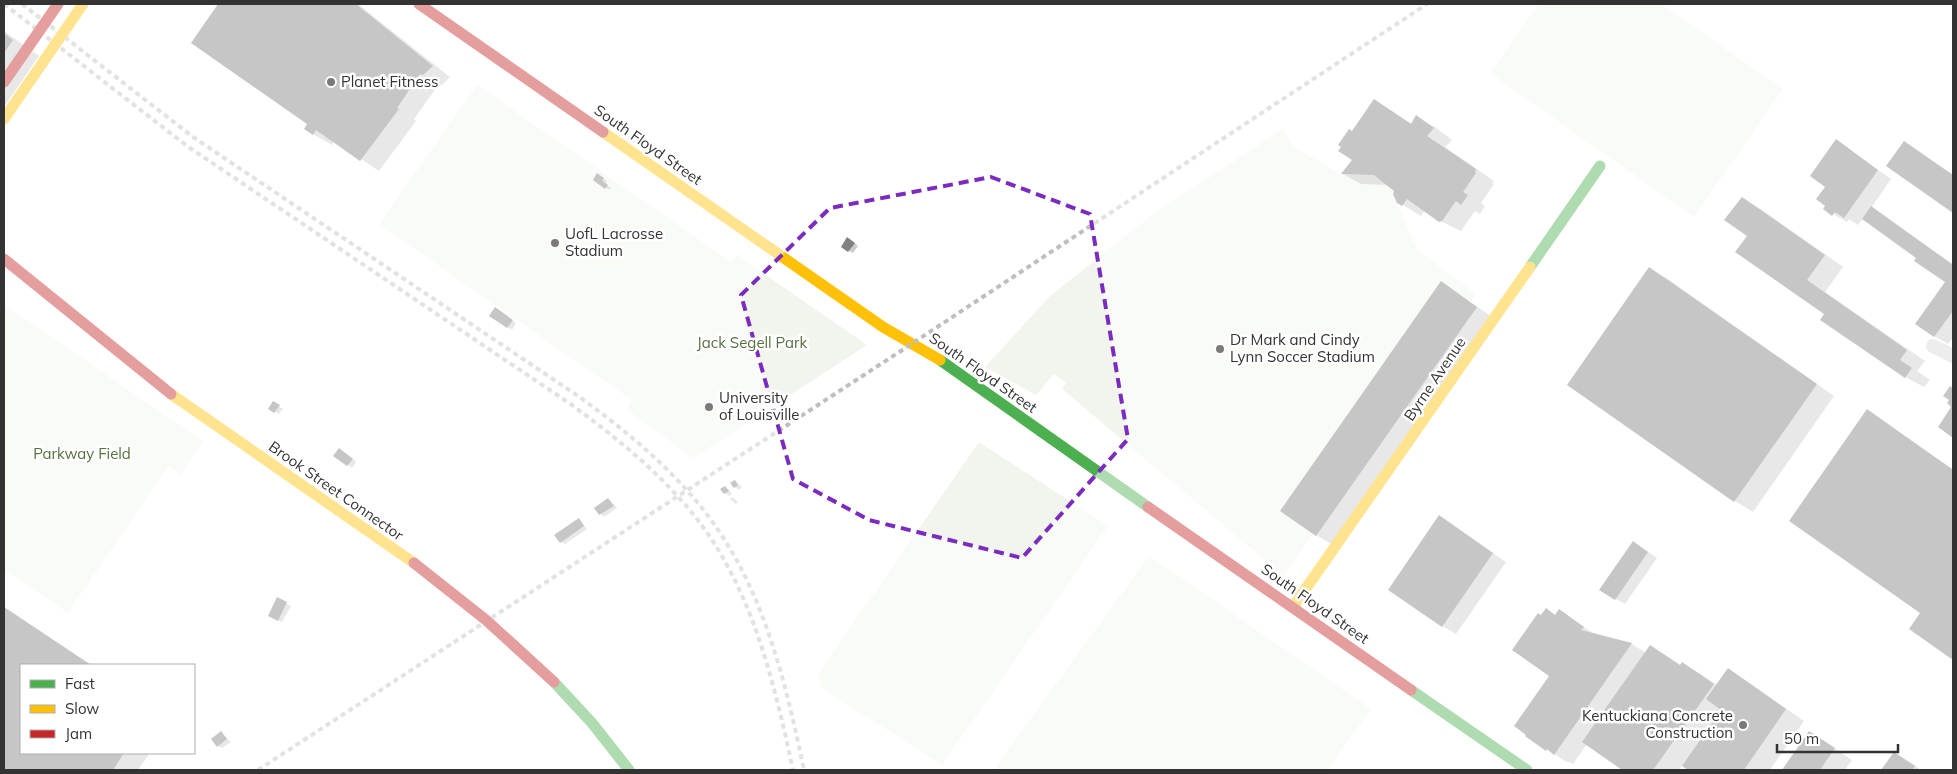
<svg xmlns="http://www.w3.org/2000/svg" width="1957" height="774" font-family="Mulish,sans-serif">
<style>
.green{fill:#f1f5ed}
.shadow{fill:#0003}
.building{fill:#818181}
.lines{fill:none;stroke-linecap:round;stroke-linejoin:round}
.street{stroke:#d7d7d7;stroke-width:14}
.fast{stroke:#4caf50;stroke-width:11}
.slow{stroke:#ffc107;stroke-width:11}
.jam{stroke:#c62828;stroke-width:11}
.rail{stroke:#bebebe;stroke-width:4;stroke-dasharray:5 4;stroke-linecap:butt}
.slow-bridge{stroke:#ffc107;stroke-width:11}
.jam-bridge{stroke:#c62828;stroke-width:11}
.marked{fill:none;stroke:#7b2cbf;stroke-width:4;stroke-dasharray:10 6;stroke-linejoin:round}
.poi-dot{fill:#7a7a7a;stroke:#fff;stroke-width:2}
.labels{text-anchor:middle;stroke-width:5;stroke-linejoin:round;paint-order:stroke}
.poi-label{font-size:15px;fill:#333;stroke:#fff;text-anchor:start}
.street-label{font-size:15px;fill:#333;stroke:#fff}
.park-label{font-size:15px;fill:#56703f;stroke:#fff}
</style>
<rect width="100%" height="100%" fill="#fff"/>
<g class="green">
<path d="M1539 4H1661L1783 89 1694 217 1490 73Z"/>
<path d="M477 85 731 262 737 255 867 345 693 458 626 409 632 400 379 224Z"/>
<path d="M1283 129 1293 146 1342 175H1385L1417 250 1476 294 1284 576 1062 389 1066 383 1054 374 1036 395 985 367 1050 296 1151 216Z"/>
<path d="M4 305 203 441 181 474 168 466 68 613 4 569Z"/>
<path d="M979 442 1108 526 942 765 822 688 818 674Z"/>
<path d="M1149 556 1371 709 1327 770H998L995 768Z"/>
</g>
<g class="shadow">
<path d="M220 4H358L450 77 442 85 439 84 414 119 416 121 379 171 334 141 332 145 313 134 309 124 193 43Z"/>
<path d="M4 31 39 56 4 107Z"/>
<path d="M1374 100 1412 124 1416 117 1435 127 1452 140 1445 147 1494 181 1492 183 1494 184 1481 203 1485 206 1480 214 1475 211 1461 231 1440 221 1425 210 1421 216 1398 202 1396 190 1389 185 1361 184 1343 174 1353 160 1352 132Z"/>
<path d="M1836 141 1891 179 1871 208 1953 264V338L1948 344 1934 336 1946 282 1918 257 1863 218 1858 225 1849 219 1847 222 1833 214 1827 206 1826 187Z"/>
<path d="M1904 143 1953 175V212L1888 166Z"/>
<path d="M598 175 607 181 605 184 611 188 610 190 594 180Z"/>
<path d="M1743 199 1761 209 1843 267 1825 292 1925 361 1917 371 1930 380 1924 387 1905 377 1826 313 1749 235Z"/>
<path d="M852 241 858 246 853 253 849 251Z"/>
<path d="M1650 269 1668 279 1834 396 1753 512 1735 501 1569 385Z"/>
<path d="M1441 283 1494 318 1335 546 1316 535Z"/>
<path d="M500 311 516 323 512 330 491 316Z"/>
<path d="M273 403 283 409 279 414 270 408Z"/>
<path d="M1867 411 1953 469V658L1911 629 1922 613Z"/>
<path d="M344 452 356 462 352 468 348 465Z"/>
<path d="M735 481 742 487 739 490 735 487Z"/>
<path d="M725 487 729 490 732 494 729 496 725 493Z"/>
<path d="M732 497 738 502 736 504 730 499Z"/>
<path d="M608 499 617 508 604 517 595 508Z"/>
<path d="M1440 517 1506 562 1456 634 1442 626Z"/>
<path d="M579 520 587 529 565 544 561 542Z"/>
<path d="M1633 542 1657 558 1625 604 1616 599Z"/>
<path d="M278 599 291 606 282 622 274 618Z"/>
<path d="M4 607 91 665H21V753H150L138 770H4Z"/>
<path d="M1546 610 1556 616 1559 611 1598 636 1632 644 1646 653 1651 646 1681 666 1683 664 1701 674 1717 685 1728 670 1746 681 1804 721 1770 770H1690L1683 765 1679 770H1625L1587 744 1573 764 1565 761 1527 736 1551 676 1541 617Z"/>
<path d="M1810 732 1852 760 1845 770H1783Z"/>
<path d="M221 733 231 742 222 748 218 746Z"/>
<path d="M1894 754 1913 764 1921 770H1883Z"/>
</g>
<g class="building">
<path d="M218 4H356L433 66 423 75 420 74 397 108 399 109 360 161 316 130 313 135 304 129 307 124 191 43Z"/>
<path d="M4 33 13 40 4 53Z"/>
<path d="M1374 99 1411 124 1416 115 1434 128 1427 136 1476 169 1475 172 1476 173 1463 192 1468 195 1461 205 1456 201 1442 221 1439 222 1407 199 1402 206 1397 203 1393 194 1394 191 1374 175 1341 174 1352 160 1338 151 1341 147 1338 145 1349 129 1352 131Z"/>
<path d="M1836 139 1878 170 1844 218 1835 212 1832 216 1823 209 1825 206 1816 199 1825 187 1810 176Z"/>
<path d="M1904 141 1953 175V213L1886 166Z"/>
<path d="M597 173 604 178 602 181 608 185 605 189 593 180Z"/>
<path d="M1742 197 1825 255 1807 280 1907 350 1900 360 1912 368 1905 378 1820 320 1824 314 1735 252 1747 236 1724 220Z"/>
<path d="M1871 206 1953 265V311L1934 337 1915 324 1945 282 1914 261 1916 258 1862 219Z"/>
<path d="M847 237 855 243 848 252 841 247Z"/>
<path d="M1649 267 1817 384 1734 502 1567 385Z"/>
<path d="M1441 281 1477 307 1316 536 1280 511Z"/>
<path d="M495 307 513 320 507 328 489 316Z"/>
<path d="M1950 386 1953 388V438L1938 427 1951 407 1947 403 1949 400 1943 396Z"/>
<path d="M273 401 280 405 274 413 268 409Z"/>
<path d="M1867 409 1953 470V660L1909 629 1920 613 1789 521Z"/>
<path d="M339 448 353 459 347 466 333 456Z"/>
<path d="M735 480 738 485 734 488 730 483Z"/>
<path d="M725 486 729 491 724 494 720 489Z"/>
<path d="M608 498 614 506 599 515 594 508Z"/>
<path d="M1439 515 1493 553 1442 627 1388 590Z"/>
<path d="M579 518 584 526 560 543 554 535Z"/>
<path d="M1633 541 1648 552 1615 600 1599 590Z"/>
<path d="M277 597 287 602 278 621 268 616Z"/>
<path d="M4 607 91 665H21V753H124L113 770H4Z"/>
<path d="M1546 608 1555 615 1559 609 1584 627 1581 630 1632 643 1554 755 1547 749 1546 751 1525 736 1526 735 1514 726 1549 676 1512 650 1538 613 1541 615Z"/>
<path d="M1650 645 1680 665 1682 662 1714 684 1653 770H1622L1582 742Z"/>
<path d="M1728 668 1786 709 1744 770H1688L1682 766 1721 710 1706 699Z"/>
<path d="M221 731 227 739 217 747 211 739Z"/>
<path d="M1809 731 1835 748 1820 770H1782Z"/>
<path d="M1894 752 1915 766 1912 770H1881Z"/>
</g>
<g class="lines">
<path class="street" d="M1933 346 1953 356"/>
<g class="fast">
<path d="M1530 267 1600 166"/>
<path d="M940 360 1148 507"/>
<path d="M554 682 592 723 629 770"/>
<path d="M1411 690 1527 770"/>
</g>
<g class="slow">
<path d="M603 132 883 327 940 360"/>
<path d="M171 394 414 563"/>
<path d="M1293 607 1530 267"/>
</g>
<g class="jam">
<path d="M419 4 603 132"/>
<path d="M4 259 171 394"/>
<path d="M1148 507 1411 690"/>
</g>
<g class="rail">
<path d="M4 4 187 146 572 405C614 436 654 468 688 508 751 582 773 678 793 770"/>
<path d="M22 4 193 137 578 396C621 427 662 460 697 502 761 578 784 675 804 770"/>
<path d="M258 770 913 343 1427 4"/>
</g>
<path class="slow-bridge" d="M4 119 83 4"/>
<g class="jam-bridge">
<path d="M4 82 58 4"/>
<path d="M414 563 486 620 554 682"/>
</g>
</g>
<path d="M0 0H1957V774H0ZM991 177 1090 214 1128 439 1022 558 869 520 793 479 741 295 830 208Z" fill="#fff" fill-opacity=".55" fill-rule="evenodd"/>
<path class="marked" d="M991 177 1090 214 1128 439 1022 558 869 520 793 479 741 295 830 208Z"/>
<g class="poi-dot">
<circle cx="331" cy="82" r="5"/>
<circle cx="555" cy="243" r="5"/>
<circle cx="1220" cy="349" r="5"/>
<circle cx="709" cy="407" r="5"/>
<circle cx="1743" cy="725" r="5"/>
</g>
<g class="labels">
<g class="poi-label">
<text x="341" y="87">Planet Fitness</text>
<text x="565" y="239">UofL Lacrosse<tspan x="565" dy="17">Stadium</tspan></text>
<text x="1230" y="345">Dr Mark and Cindy<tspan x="1230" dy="17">Lynn Soccer Stadium</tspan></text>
<text x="719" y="403">University<tspan x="719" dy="17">of Louisville</tspan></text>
<text x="1733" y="721" text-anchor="end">Kentuckiana Concrete<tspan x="1733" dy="17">Construction</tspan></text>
</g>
<g class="street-label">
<text transform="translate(648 145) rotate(35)" y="5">South Floyd Street</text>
<text transform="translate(983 373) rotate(35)" y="5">South Floyd Street</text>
<text transform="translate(1435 379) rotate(-56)" y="5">Byrne Avenue</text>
<text transform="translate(336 491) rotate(35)" y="5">Brook Street Connector</text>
<text transform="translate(1315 604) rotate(35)" y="5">South Floyd Street</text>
</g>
<g class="park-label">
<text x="752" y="348">Jack Segell Park</text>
<text x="82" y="459">Parkway Field</text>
</g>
</g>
<rect width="1957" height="774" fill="none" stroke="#333333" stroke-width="10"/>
<rect x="20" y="664" width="175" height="90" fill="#ffffff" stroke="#adadad"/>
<rect x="30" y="680" width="25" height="8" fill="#4caf50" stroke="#adadad"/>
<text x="65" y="689" font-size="15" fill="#333333">Fast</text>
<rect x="30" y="705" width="25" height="8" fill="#ffc107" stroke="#adadad"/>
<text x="65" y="714" font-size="15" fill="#333333">Slow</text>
<rect x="30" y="730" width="25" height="8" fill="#c62828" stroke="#adadad"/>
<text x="65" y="739" font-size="15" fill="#333333">Jam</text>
<path d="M1777 744v8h121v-8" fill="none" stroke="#333333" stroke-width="2.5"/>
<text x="1784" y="744" font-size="15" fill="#333333" stroke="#ffffff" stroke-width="4" paint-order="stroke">50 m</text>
</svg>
